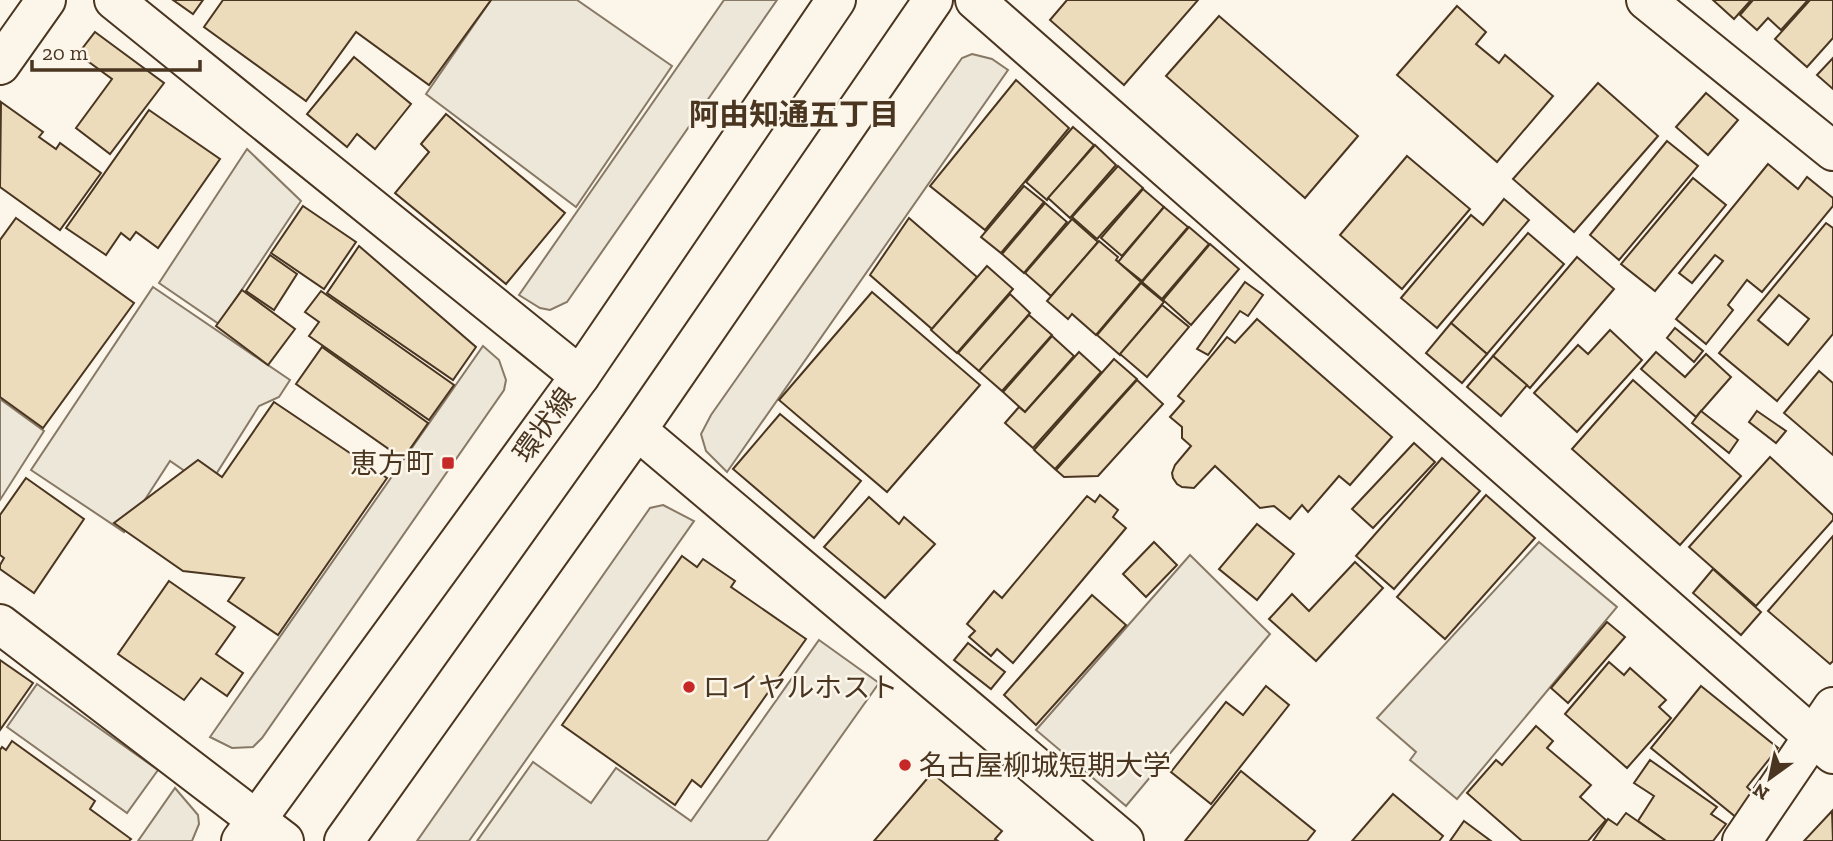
<svg xmlns="http://www.w3.org/2000/svg" width="1833" height="841" font-family="'Zilla Slab','Noto Sans JP',serif">
<style>
.parking{fill:#ede7d9;stroke:#887966;stroke-width:2}
.building{fill:#ecdcbc;stroke:#4a3520;stroke-width:2;fill-rule:evenodd}
.lines{fill:none;stroke-linecap:round;stroke-linejoin:round}
.street-casing{stroke:#4a3520;stroke-width:42}
.primary-casing{stroke:#4a3520;stroke-width:42}
.street{stroke:#fbf6e9;stroke-width:38}
.primary{stroke:#fbf6e9;stroke-width:38}
.poi-dot{fill:#c62828;stroke:#fbf6e9;stroke-width:2.5}
.labels{text-anchor:middle;stroke-width:5;stroke-linejoin:round;paint-order:stroke}
.street-label{font-size:28px;fill:#4a3520;stroke:#fbf6e9}
.poi-label{font-size:28px;fill:#4a3520;stroke:#fbf6e9;text-anchor:start}
.neighbourhood-label{font-size:30px;font-weight:bold;fill:#4a3520;stroke:#fbf6e9}
</style>
<rect width="100%" height="100%" fill="#fbf6e9"/>
<g class="parking">
<path d="M491 0H577L672 66 576 207 426 94Z"/>
<path d="M724 0H777L567 302 550 310 540 308 519 295Z"/>
<path d="M972 54 992 59 1008 70 727 472 706 451 701 434 711 415 962 58Z"/>
<path d="M247 149 301 201 219 324 159 283Z"/>
<path d="M153 287 290 380 279 397 259 406 208 487 170 461 124 532 31 470Z"/>
<path d="M483 346 499 360 506 380 504 390 262 738 253 747 232 748 210 737Z"/>
<path d="M0 399 44 431 0 500Z"/>
<path d="M663 505 694 521 469 841H417L650 508Z"/>
<path d="M1539 542 1617 607 1457 799 1410 760 1416 752 1377 718Z"/>
<path d="M1190 555 1270 634 1126 806 1036 730Z"/>
<path d="M819 640 879 683 767 841H477L533 762 591 803 616 768 691 821Z"/>
<path d="M37 684 158 770 127 813 7 727Z"/>
<path d="M175 788 198 815 199 824 192 841H138Z"/>
</g>
<g class="building">
<path d="M173 0H203L193 14Z"/>
<path d="M223 0H491L429 85 356 32 306 101 204 27Z"/>
<path d="M1067 0H1198L1124 85 1050 20Z"/>
<path d="M1713 0H1751L1734 19Z"/>
<path d="M1753 0H1808L1781 30 1768 18 1757 30 1740 15Z"/>
<path d="M1810 0H1833V38L1807 67 1775 39Z"/>
<path d="M1457 6 1486 32 1476 44 1499 63 1505 55 1553 96 1497 162 1397 75Z"/>
<path d="M1219 16 1358 136 1305 198 1166 76Z"/>
<path d="M95 32 164 83 110 154 76 128 112 79 78 54Z"/>
<path d="M354 57 411 104 375 149 357 134 347 147 307 114Z"/>
<path d="M1833 58V89L1817 75Z"/>
<path d="M1016 80 1069 128 985 230 930 186Z"/>
<path d="M1598 83 1658 136 1574 232 1513 179Z"/>
<path d="M1706 93 1738 120 1708 155 1676 127Z"/>
<path d="M1 102 43 132 39 137 56 149 60 143 101 173 60 230 0 187Z"/>
<path d="M149 110 220 159 158 248 136 232 130 240 121 233 106 255 66 228Z"/>
<path d="M446 114 565 213 506 284 395 193 429 152 421 144Z"/>
<path d="M1073 127 1094 145 1047 200 1026 182Z"/>
<path d="M1667 141 1698 166 1619 260 1590 235Z"/>
<path d="M1095 145 1116 165 1070 218 1048 198Z"/>
<path d="M1407 156 1470 209 1402 289 1340 235Z"/>
<path d="M1768 164 1798 189 1807 177 1833 198V206L1762 292 1747 280 1728 305 1733 310 1706 344 1676 319 1723 261 1715 255 1692 283 1679 273Z"/>
<path d="M1118 166 1143 188 1097 239 1072 217Z"/>
<path d="M1693 178 1726 205 1655 291 1621 264Z"/>
<path d="M1024 186 1044 202 1001 253 981 237Z"/>
<path d="M1143 189 1164 207 1122 256 1101 238Z"/>
<path d="M1504 199 1529 220 1437 328 1401 298 1471 215 1483 225Z"/>
<path d="M1045 203 1067 222 1024 273 1002 254Z"/>
<path d="M303 206 356 242 324 289 271 253Z"/>
<path d="M1164 207 1188 227 1142 281 1118 262Z"/>
<path d="M16 218 134 303 43 428 0 397V240Z"/>
<path d="M909 218 977 277 932 329 870 275Z"/>
<path d="M1072 219 1098 242 1051 296 1025 273Z"/>
<path d="M1826 223 1833 228V334L1777 401 1719 353ZM1779 295 1809 319 1788 345 1758 320Z"/>
<path d="M1189 227 1209 244 1162 299 1142 282Z"/>
<path d="M1528 233 1564 264 1487 354 1451 323Z"/>
<path d="M1099 241 1118 257 1116 260 1141 282 1096 335 1072 314 1068 319 1047 301Z"/>
<path d="M1210 244 1239 269 1191 325 1163 300Z"/>
<path d="M359 246 476 347 453 380 327 293Z"/>
<path d="M270 255 297 274 274 310 246 291Z"/>
<path d="M1577 257 1614 289 1530 388 1493 356Z"/>
<path d="M987 266 1013 289 957 353 931 330Z"/>
<path d="M1245 282 1263 295 1248 316 1240 311 1208 355 1197 349Z"/>
<path d="M1141 283 1164 302 1120 355 1097 335Z"/>
<path d="M242 290 295 329 268 365 216 326Z"/>
<path d="M321 291 454 385 429 420 309 336 319 322 305 312Z"/>
<path d="M872 292 980 385 887 492 779 400Z"/>
<path d="M1010 294 1030 313 979 371 958 353Z"/>
<path d="M1162 305 1189 327 1147 377 1120 354Z"/>
<path d="M1029 315 1052 335 1002 391 979 371Z"/>
<path d="M1257 319 1392 437 1350 485 1339 476 1308 512 1302 505 1290 519 1274 506 1260 508 1215 466 1194 488 1182 487 1177 484 1173 478 1172 473 1175 465 1191 446 1182 438V427L1170 417 1184 401 1178 396 1227 337 1235 343Z"/>
<path d="M1451 323 1487 354 1462 383 1426 353Z"/>
<path d="M1675 328 1703 351 1694 362 1667 338Z"/>
<path d="M1610 330 1642 360 1577 432 1534 393 1578 345 1588 354Z"/>
<path d="M1052 336 1074 356 1025 412 1003 392Z"/>
<path d="M322 347 428 423 403 459 296 384Z"/>
<path d="M1079 352 1101 372 1033 448 1005 423 1019 407 1025 412Z"/>
<path d="M1656 352 1685 377 1706 354 1731 377 1696 417 1641 369Z"/>
<path d="M1493 356 1527 385 1501 416 1467 387Z"/>
<path d="M1114 359 1137 379 1055 469 1034 450Z"/>
<path d="M1819 371 1833 383V455L1784 413Z"/>
<path d="M1137 380 1163 404 1098 476 1064 477 1056 470Z"/>
<path d="M1633 380 1741 476 1680 545 1572 449Z"/>
<path d="M274 402 387 478 278 635 228 601 244 578 183 571 114 523 198 460 222 477Z"/>
<path d="M1701 411 1738 440 1729 453 1692 423Z"/>
<path d="M1757 411 1786 431 1776 443 1749 422Z"/>
<path d="M780 414 861 481 814 538 733 469Z"/>
<path d="M1414 443 1435 462 1373 528 1352 509Z"/>
<path d="M1770 457 1833 515V520L1756 606 1689 547Z"/>
<path d="M1442 458 1480 491 1394 589 1356 556Z"/>
<path d="M26 478 84 519 34 593 0 569V565L4 558 0 555V515Z"/>
<path d="M1100 495 1118 510 1113 517 1126 528 1013 663 997 649 991 656 969 637 975 631 967 624 994 591 1002 598 1087 496 1095 502Z"/>
<path d="M1486 495 1535 538 1445 639 1397 597Z"/>
<path d="M869 497 899 524 904 517 935 544 885 598 824 547Z"/>
<path d="M1257 524 1294 554 1257 600 1219 569Z"/>
<path d="M1833 536V661L1830 664 1768 611Z"/>
<path d="M1154 542 1177 565 1146 597 1123 574Z"/>
<path d="M682 556 697 567 703 559 735 581 731 587 806 639 701 787 692 780 675 805 562 725Z"/>
<path d="M1355 562 1383 588 1316 661 1269 619 1292 594 1309 611Z"/>
<path d="M1713 569 1761 612 1741 635 1693 593Z"/>
<path d="M169 581 235 627 216 654 243 673 227 696 201 678 184 700 118 654Z"/>
<path d="M1092 595 1126 625 1036 725 1004 695Z"/>
<path d="M1607 622 1625 637 1568 703 1551 688Z"/>
<path d="M968 643 1005 672 991 689 954 660Z"/>
<path d="M0 660 33 683 0 730Z"/>
<path d="M1609 662 1624 675 1630 668 1666 700 1659 707 1671 718 1627 768 1565 714Z"/>
<path d="M1266 686 1289 705 1211 804 1171 772 1226 702 1243 715Z"/>
<path d="M1701 686 1778 748 1747 787 1755 795 1737 818 1651 748Z"/>
<path d="M1536 726 1553 741 1547 748 1591 785 1580 797 1606 820 1588 841H1522L1467 793 1496 760 1502 765Z"/>
<path d="M12 741 95 801 90 809 131 839 129 841H0V750L2 747 6 750Z"/>
<path d="M1650 760 1717 807 1711 814 1726 824 1713 841H1666L1638 821 1654 796 1634 783Z"/>
<path d="M1241 771 1315 831 1307 841H1185Z"/>
<path d="M932 773 1002 831 995 839 998 841H874Z"/>
<path d="M1393 794 1443 836 1439 841H1352Z"/>
<path d="M1832 811 1833 841H1804Z"/>
<path d="M1626 813 1666 841H1593L1608 819 1617 825Z"/>
<path d="M1464 821 1491 841H1450Z"/>
</g>
<g class="lines">
<g class="street-casing">
<g id="street">
<path d="M114 0 580 376"/>
<path d="M975 0 1833 754"/>
<path d="M1646 0 1833 151"/>
<path d="M0 65 46 0"/>
<path d="M637 430 1124 841"/>
<path d="M0 624 284 841"/>
<path d="M1742 841 1833 707"/>
</g>
</g>
<g class="primary-casing">
<g id="primary">
<path d="M241 841 580 376 836 0"/>
<path d="M344 841 637 430 933 0"/>
</g>
</g>
<use href="#street" class="street"/>
<use href="#primary" class="primary"/>
</g>
<g class="poi-dot">
<rect x="441" y="456" width="14" height="14" rx="3.5"/>
<circle cx="689" cy="687" r="7"/>
<circle cx="905" cy="765" r="7"/>
</g>
<g class="labels">
<g class="street-label">
<text transform="translate(544 425) rotate(-54)" y="10">環状線</text>
</g>
<g class="poi-label">
<text x="434" y="473" text-anchor="end">恵方町</text>
<text x="703" y="697">ロイヤルホスト</text>
<text x="919" y="775">名古屋柳城短期大学</text>
</g>
<g class="neighbourhood-label">
<text x="794" y="125">阿由知通五丁目</text>
</g>
</g>
<g transform="translate(1770 778) rotate(213)" stroke="#fbf6e9" stroke-width="5" paint-order="stroke">
<path d="M0-5L12 26L0 18L-12 26Z" fill="#4a3520"/>
<text y="-10" font-size="19" font-weight="bold" text-anchor="middle" fill="#4a3520">N</text>
</g>
<path d="M32 60v10h168v-10" fill="none" stroke="#4a3520" stroke-width="3.5"/>
<text x="42" y="60" font-size="21" fill="#4a3520" stroke="#fbf6e9" stroke-width="5" paint-order="stroke">20 m</text>
</svg>
